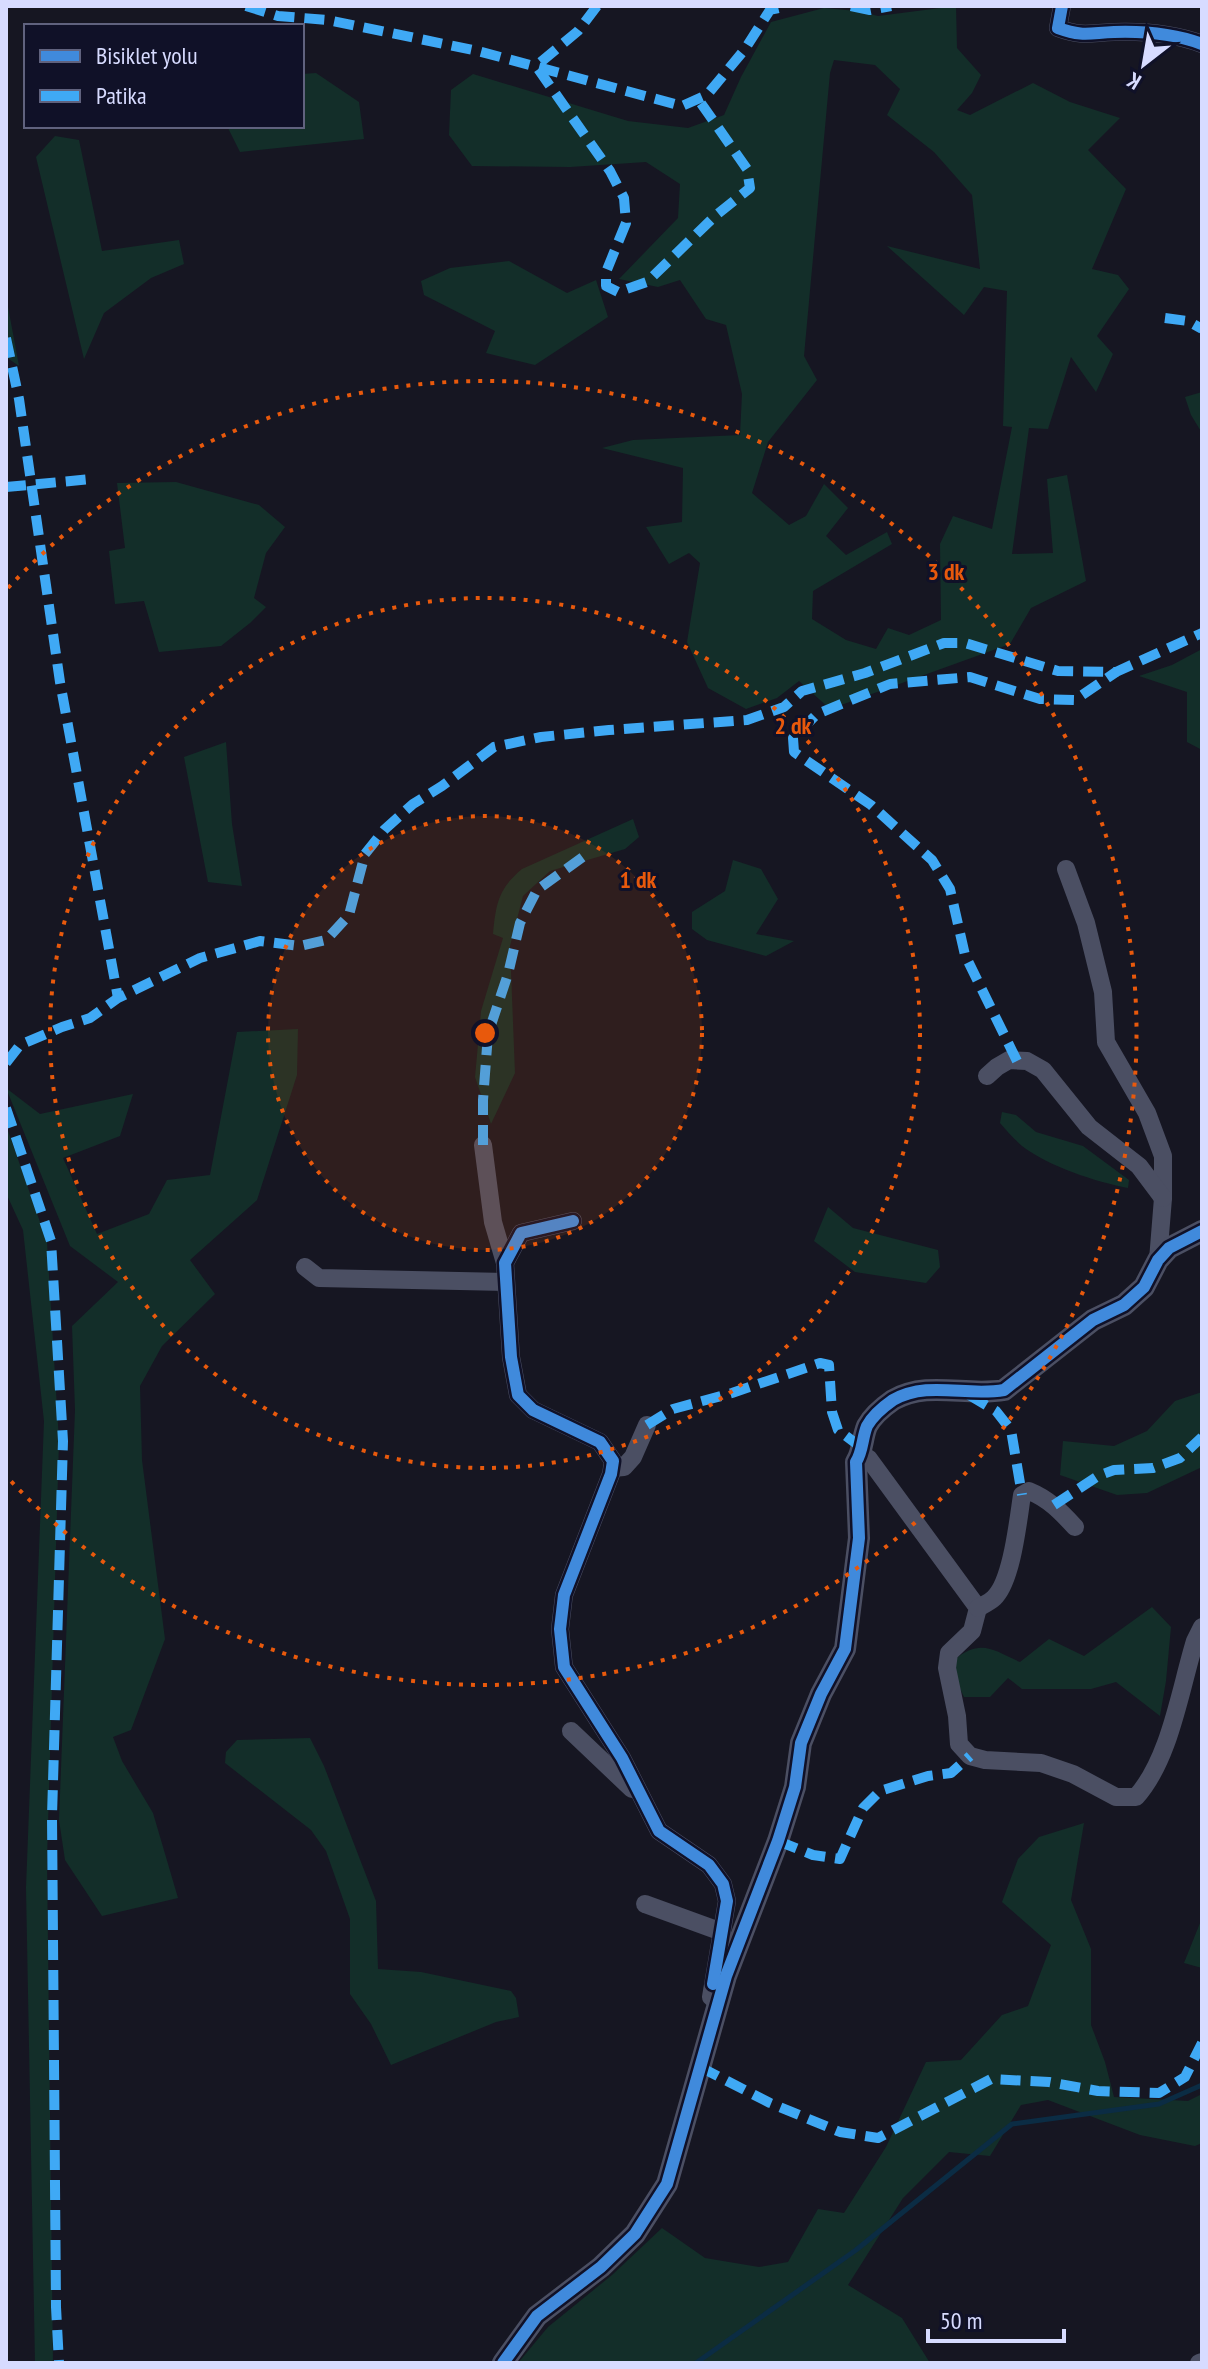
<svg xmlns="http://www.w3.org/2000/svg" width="1208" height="2369" font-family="'PT Sans Narrow',sans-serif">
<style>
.green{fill:#132e29;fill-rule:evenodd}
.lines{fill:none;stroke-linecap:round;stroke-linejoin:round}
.stream{stroke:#0b2c44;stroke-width:5}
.minor{stroke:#4b4f63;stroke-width:18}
.tertiary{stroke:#4b4f63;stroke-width:22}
.quiet{stroke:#3fa9f5;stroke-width:10;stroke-dasharray:20 10;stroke-linecap:butt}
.cycleway-casing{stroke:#101128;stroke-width:17}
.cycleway{stroke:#408adc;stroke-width:12}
.ring{fill:none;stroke:#e8590c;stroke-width:4;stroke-dasharray:4 8}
.centre{fill:#e8590c;stroke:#101128;stroke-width:4}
.ring-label{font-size:24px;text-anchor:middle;font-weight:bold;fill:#e8590c;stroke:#101128;stroke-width:6;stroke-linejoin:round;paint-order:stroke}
</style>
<rect width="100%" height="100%" fill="#161622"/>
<g class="green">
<path d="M956 6 957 48 981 75 972 93 957 110 970 115 1033 83 1070 102 1120 118 1088 150 1126 189 1092 269 1118 275 1129 289 1097 336 1113 354 1096 392 1071 357 1048 429 1029 428 1012 554 1053 553 1047 479 1067 475 1086 581 1031 608 1010 644 830 709 799 681 777 698 746 709 708 688 687 642 700 563 689 553 669 564 646 527 682 522 683 468 602 448 633 440 740 435 742 394 726 325 706 319 680 280 658 287 619 279 678 218 680 184 646 162 570 167 472 166 449 135 451 90 473 74 628 121 688 128 724 115 741 77 771 22 824 8 858 11 878 16ZM834 60 875 65 900 89 887 115 934 152 972 195 980 269 887 246 964 315 984 287 1007 291 1003 426 1012 427 992 529 953 516 940 544 941 620 909 635 888 628 876 649 846 640 812 619 813 591 892 544 887 532 846 555 826 536 848 508 824 484 806 516 789 525 752 493 768 442 817 380 804 356 830 73Z"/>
<path d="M316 73 359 102 364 139 240 152 227 126H302V74Z"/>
<path d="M55 136 79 140 102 251 179 240 184 264 151 278 104 313 84 359 36 157Z"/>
<path d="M509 261 567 293 596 280 608 317 535 365 486 353 495 331 424 295 421 281 450 268Z"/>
<path d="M6 296 19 366 6 357Z"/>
<path d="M1202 392V433L1191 415 1185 397Z"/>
<path d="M176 482 259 505 285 527 266 553 254 598 266 607 250 623 221 646 159 652 144 601 115 604 109 551 125 548 117 483Z"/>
<path d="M1202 649V750L1187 742V692L1139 676 1172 665Z"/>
<path d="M226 742 232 824 242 886 208 882 184 757Z"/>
<path d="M633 819 639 837 625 849 550 871 523 896 510 946 515 1073 491 1124 475 1077 481 1011 503 938 493 934C496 904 498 889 522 869Z"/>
<path d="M733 860 761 869 778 899 756 934 794 941 766 956 707 940 692 929V912L725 891Z"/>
<path d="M298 1029 297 1075 257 1200 190 1260 215 1294 162 1346 140 1386 142 1460 165 1639 131 1730 113 1737 122 1761 153 1813 178 1898 102 1916 65 1860 59 1820 75 1410 72 1326 118 1282 70 1246 6 1088 40 1114 133 1094 120 1136 63 1158 97 1234 149 1214 167 1180 210 1175 237 1032Z"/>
<path d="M1002 1112 1016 1115 1036 1132 1083 1146 1129 1180 1128 1188C1096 1182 1048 1166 1022 1146 1014 1139 1007 1131 1000 1123Z"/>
<path d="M6 1125 47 1242 59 1441 47 1860 53 2363H35L26 1888 44 1421 23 1230 6 1193Z"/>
<path d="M828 1207 853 1228 938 1250 940 1267 926 1283 855 1272 814 1241Z"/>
<path d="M1202 1392V1467L1147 1493 1117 1495 1060 1475 1063 1441 1114 1446 1147 1431 1175 1401Z"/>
<path d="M1152 1607 1171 1627 1166 1681 1160 1716 1116 1682 1091 1689H1022L1008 1678 990 1697H964L954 1676V1660C981 1638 993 1650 1020 1662L1049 1639 1084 1656Z"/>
<path d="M310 1738 324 1766 376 1901 378 1969 421 1972 511 1991 516 1998 519 2017 496 2022 391 2065 371 2024 350 1994V1919L326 1851 311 1830 225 1763 226 1752 237 1740Z"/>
<path d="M1084 1823 1071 1900 1091 1949V2025L1105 2062 1114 2097 1188 2101 1202 2094V2143L1195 2146 1140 2135 1048 2100 1021 2105 990 2156 949 2152 903 2198 848 2285 902 2318 930 2363H518L548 2327 612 2275 662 2228 705 2258 759 2267 788 2262 818 2209 844 2213 886 2147 926 2062 961 2060 1002 2015 1028 2006 1051 1945 1002 1902 1018 1859 1039 1837Z"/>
<path d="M1202 1918V1968L1184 1963Z"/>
</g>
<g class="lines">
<path class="stream" d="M696 2363 856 2250 1012 2124 1159 2104 1202 2085"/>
<g class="minor">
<path d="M1062 6 1058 28C1083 37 1089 33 1114 32 1143 31 1175 34 1202 44"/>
<path d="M1066 869 1086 923 1103 992 1106 1042 1147 1113 1163 1156V1198L1158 1260"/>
<path d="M987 1076 997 1067 1009 1060 1027 1061 1043 1070 1089 1127 1139 1166 1163 1198"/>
<path d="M483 1145 493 1222 505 1263"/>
<path d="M573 1221 521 1233 505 1263 511 1357 518 1395 533 1410 600 1442 613 1461 611 1474 564 1595 560 1629 564 1667 622 1758 659 1831 709 1865 723 1884 727 1901 711 1997"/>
<path d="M305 1267 319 1278 506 1282"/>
<path d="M861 1454 869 1459 978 1608 972 1631 949 1653 947 1668 957 1716 959 1744 970 1756 985 1760 1041 1763 1073 1774 1116 1797H1136C1170 1759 1180 1690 1195 1641L1202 1627"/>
<path d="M612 1468 624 1467 633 1457 647 1425"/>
<path d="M978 1608C983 1605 990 1602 994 1598 1012 1581 1018 1521 1022 1495L1029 1491C1049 1499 1061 1512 1075 1527"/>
<path d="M571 1731 632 1789"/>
<path d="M645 1904 722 1932"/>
<path d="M1199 2363 1202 2362"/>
</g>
<path class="tertiary" d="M503 2363 537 2316 601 2267 635 2234 667 2184 726 1976 778 1841 795 1787 801 1743 821 1694 845 1649 859 1538 856 1462C863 1451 862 1438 867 1426 873 1415 883 1407 893 1400 929 1380 966 1397 1004 1390L1093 1320 1124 1305 1144 1287 1158 1260 1169 1248 1202 1231"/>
<g class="quiet">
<path d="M246 6 278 16 328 20 478 51 682 106 707 95 745 49 770 10 787 6"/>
<path d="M597 6 578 31 536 66 610 171 624 198 626 223 606 272V286L618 292 647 282 715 216 750 188 747 169 698 99"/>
<path d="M851 6 870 10 891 6"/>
<path d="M1165 318 1188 321 1202 329"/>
<path d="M6 338 19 399 60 682 118 998"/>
<path d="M6 487 92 479"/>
<path d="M1017 1061 965 955 950 889 932 860 871 805 794 752 793 738 817 714 890 684 970 677 1040 699 1075 700 1116 672"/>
<path d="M6 1063 20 1045 62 1027 90 1018 118 998 200 958 260 941 300 946 326 940 349 915 365 854 384 830 413 804 442 786 494 747 541 737 609 730 747 720 784 707 802 691 865 673 944 643H965L1058 671 1116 672 1202 633"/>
<path d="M6 1108 51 1241 63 1441 52 1816 56 2307 59 2363"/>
<path d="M483 1145V1100L488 1034 508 974 520 923 537 890 587 854"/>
<path d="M969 1395 996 1411 1011 1430 1022 1495"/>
<path d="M647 1425 673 1409 732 1393 820 1363 829 1365 832 1412 838 1430 862 1448"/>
<path d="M1054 1505 1098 1476 1114 1470 1153 1468 1180 1458 1202 1437"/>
<path d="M778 1841 813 1855 840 1859 863 1808 880 1791 928 1776 951 1773 970 1756"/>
<path d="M700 2067 770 2103 840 2132 878 2138 991 2079 1049 2082 1098 2091 1159 2093 1185 2077 1202 2043"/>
</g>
<g class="cycleway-casing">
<g id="cycleway">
<path d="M1062 6 1058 28C1083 37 1089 33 1114 32 1143 31 1175 34 1202 44"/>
<path d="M573 1221 521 1233 505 1263 511 1357 518 1395 533 1410 600 1442 613 1461 611 1474 564 1595 560 1629 564 1667 622 1758 659 1831 709 1865 723 1884 727 1901 713 1984"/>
<path d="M503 2363 537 2316 601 2267 635 2234 667 2184 726 1976 778 1841 795 1787 801 1743 821 1694 845 1649 859 1538 856 1462C863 1451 862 1438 867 1426 873 1415 883 1407 893 1400 929 1380 966 1397 1004 1390L1093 1320 1124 1305 1144 1287 1158 1260 1169 1248 1202 1231"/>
</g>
</g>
<use href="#cycleway" class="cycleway"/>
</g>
<circle cx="485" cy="1033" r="217" fill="#e8590c" fill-opacity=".12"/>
<g class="ring">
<circle cx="485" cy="1033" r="217"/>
<circle cx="485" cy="1033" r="435"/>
<path d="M8 588A652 652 0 1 1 8 1478"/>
</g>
<circle cx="485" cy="1033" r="12" class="centre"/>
<g class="ring-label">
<text x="946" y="580">3 dk</text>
<text x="793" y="734">2 dk</text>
<text x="638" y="888">1 dk</text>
</g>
<rect width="1208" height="2369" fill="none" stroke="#d7dbff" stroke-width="16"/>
<rect x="24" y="24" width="280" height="104" fill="#101128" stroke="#60627e" stroke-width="2"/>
<rect x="40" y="50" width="40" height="12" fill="#408adc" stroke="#60627e" stroke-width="2"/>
<text x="96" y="64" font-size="24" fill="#d7dbff">Bisiklet yolu</text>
<rect x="40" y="90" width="40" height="12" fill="#3fa9f5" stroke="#60627e" stroke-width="2"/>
<text x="96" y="104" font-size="24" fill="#d7dbff">Patika</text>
<g transform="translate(1144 64) rotate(211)" stroke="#101128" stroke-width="6" paint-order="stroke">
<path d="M0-6L14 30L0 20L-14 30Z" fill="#d7dbff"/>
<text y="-12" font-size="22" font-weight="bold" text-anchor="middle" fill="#d7dbff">K</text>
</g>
<path d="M928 2329v12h136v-12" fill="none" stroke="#d7dbff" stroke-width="4"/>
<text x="940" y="2329" font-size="24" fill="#d7dbff" stroke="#101128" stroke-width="6" paint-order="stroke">50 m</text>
</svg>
